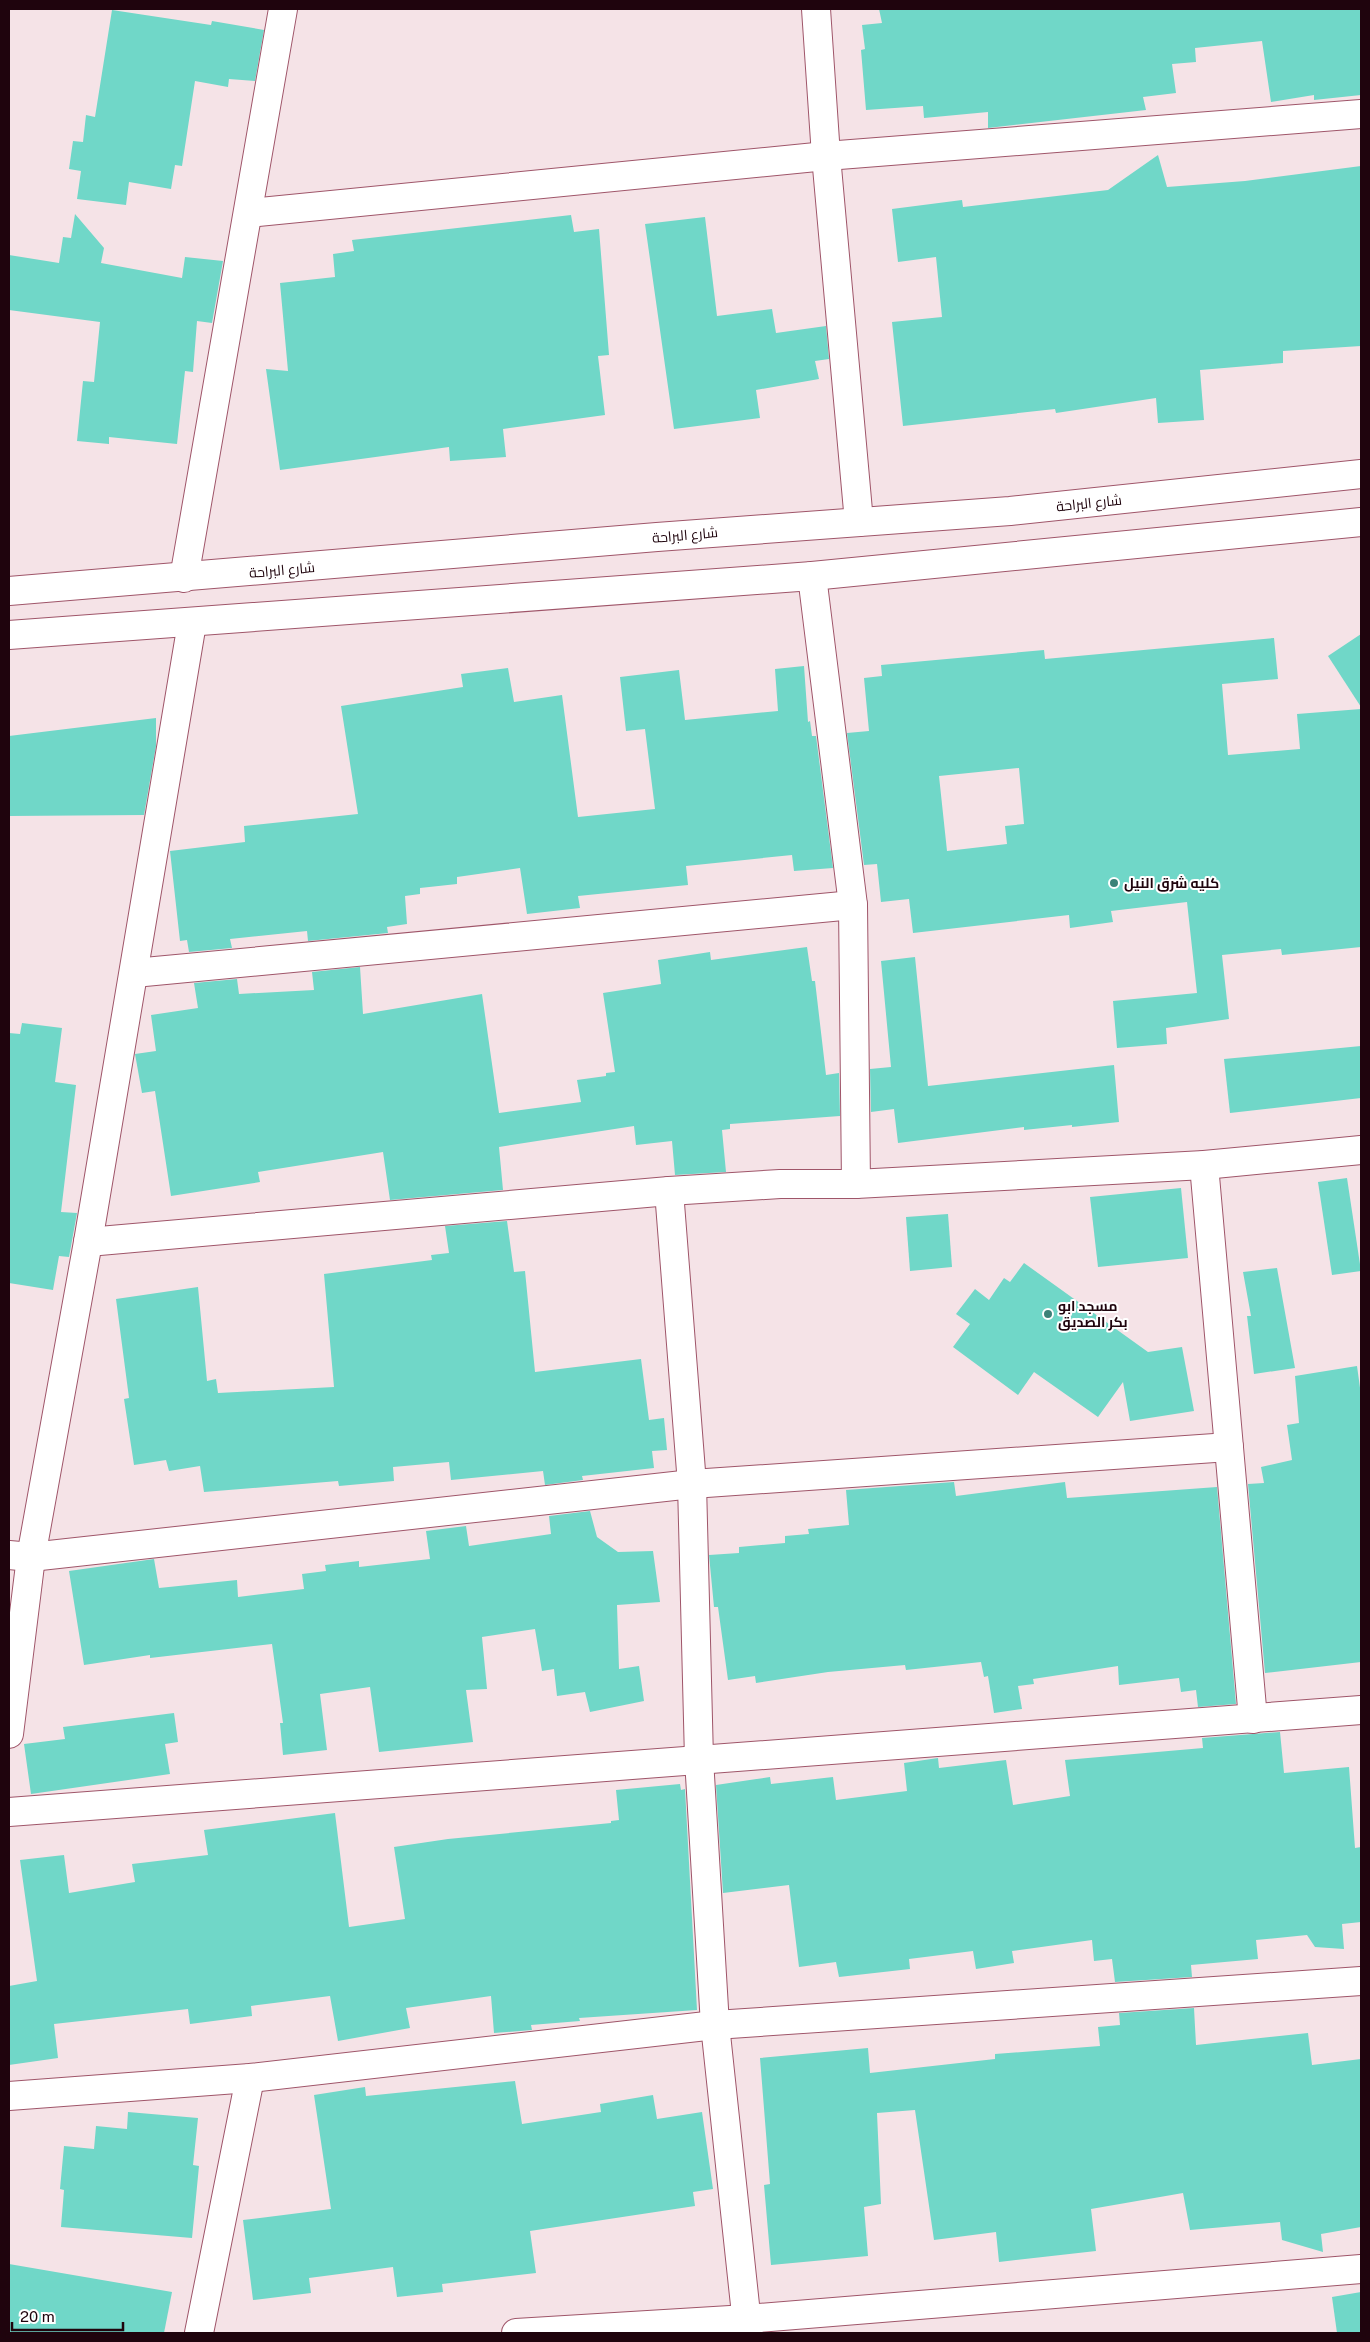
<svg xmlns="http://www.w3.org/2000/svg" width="1370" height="2342" font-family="'Public Sans',Cairo,sans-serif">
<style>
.building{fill:#70d7c8;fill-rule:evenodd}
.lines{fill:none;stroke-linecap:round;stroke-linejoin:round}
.minor-casing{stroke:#9f5569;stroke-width:30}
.minor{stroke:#fff;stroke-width:28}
.poi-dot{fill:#3c8278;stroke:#fff;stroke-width:2}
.labels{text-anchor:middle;stroke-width:4;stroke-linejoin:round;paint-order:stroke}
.street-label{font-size:14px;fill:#1f040d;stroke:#fff}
.poi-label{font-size:14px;font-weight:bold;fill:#1f040d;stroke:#fff;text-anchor:start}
</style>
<rect width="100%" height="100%" fill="#f5e3e7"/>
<g class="building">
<path d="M879 9H1361V95L1314 100V95L1271 102 1262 41 1195 48 1196 62 1172 64 1176 93 1143 97 1146 110 988 128V112L924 118 923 106 866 110 861 50 865 49 862 25 882 23Z"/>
<path d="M112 10 211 25 212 21 264 30 255 81 229 79 228 87 195 81 182 166 175 165 171 189 129 182 126 205 77 199 81 171 69 169 73 141 83 142 86 115 95 117Z"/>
<path d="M1158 155 1167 187 1245 181 1361 166V346L1283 351V363L1200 370 1204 420 1158 423 1156 398 1056 413 1055 409 903 426 892 322 942 317 936 257 898 262 892 209 962 200 963 207 1108 190Z"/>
<path d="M75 214 104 248 101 263 182 278 185 257 223 261 212 323 197 321 193 372 185 371 177 444 109 437V444L77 441 83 381 94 382 100 322 9 310V255L59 263 63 237 71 238Z"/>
<path d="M571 215 574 232 599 229 609 355 598 356 605 415 503 429 506 457 450 461 449 447 280 470 266 369 288 371 280 283 335 277 333 254 354 251 352 240Z"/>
<path d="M705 217 717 316 772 309 776 333 826 326 829 359 815 361 819 379 756 390 760 418 674 429 645 224Z"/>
<path d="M1361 634V707L1328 656Z"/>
<path d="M1274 638 1278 679 1222 684 1228 755 1300 749 1297 714 1361 709V947L1282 955 1281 949 1222 955 1229 1019 1166 1028 1167 1044 1117 1048 1113 1001 1197 993 1187 902 1111 911 1113 922 1070 928 1069 915 913 933 909 899 881 902 877 864 864 865 847 733 869 731 864 678 882 676 881 665 1044 650 1045 659ZM1019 768 1024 824 1005 826 1007 844 947 851 939 776Z"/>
<path d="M804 666 808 722 810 721 812 736H816L833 868 794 871 792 855 686 866 688 885 578 896 580 908 527 914 520 868 457 877V884L420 888V894L405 896 407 924 387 927 388 933 308 941 307 931 230 939 232 948 189 952 187 940 180 941 170 851 245 842 244 826 358 814 341 706 463 687 461 674 508 668 514 702 562 695 578 817 655 809 645 729 626 731 620 677 679 670 685 720 778 711 775 669Z"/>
<path d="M156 718V746L144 815 9 816V736Z"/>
<path d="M807 947 812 981H815L826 1075 839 1073 840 1116 730 1124V1129L722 1130 726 1172 675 1175 672 1141 636 1145 634 1126 499 1147 503 1190 390 1200 383 1152 258 1172 260 1182 171 1196 155 1091 142 1093 135 1054 156 1051 151 1015 198 1008 194 983 237 979 239 994 314 990 312 972 360 967 363 1014 482 994 499 1113 581 1102 577 1080 606 1076V1073L615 1072 603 993 661 984 658 960 710 952 711 960Z"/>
<path d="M915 957 928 1086 1114 1065 1119 1122 1072 1127V1125L1024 1130V1127L898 1143 894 1109 871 1112 870 1069 891 1067 881 961Z"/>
<path d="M22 1023 62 1028 55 1082 76 1085 61 1212 77 1213 69 1257 59 1256 53 1290 9 1283V1033L20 1034Z"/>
<path d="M1361 1046V1098L1230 1113 1224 1059Z"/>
<path d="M1347 1178 1361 1271 1332 1275 1318 1182Z"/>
<path d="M1181 1188 1188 1258 1098 1267 1090 1197Z"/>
<path d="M948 1214 952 1267 910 1271 906 1217Z"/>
<path d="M507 1221 514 1272 525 1271 535 1372 641 1359 649 1420 664 1418 667 1450 652 1451 654 1468 582 1476 583 1480 545 1485 543 1471 451 1480 449 1462 393 1467 394 1481 339 1486 338 1481 204 1492 200 1466 169 1471 166 1460 134 1465 124 1399 129 1398 116 1299 198 1287 207 1381 216 1379 218 1393 334 1387 324 1274 432 1260 431 1255 449 1253 445 1226Z"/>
<path d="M1024 1263 1148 1352 1182 1347 1194 1411 1130 1421 1123 1382 1098 1417 1034 1372 1018 1395 953 1347 970 1324 956 1314 975 1289 989 1300 1004 1278 1010 1282Z"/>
<path d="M1277 1268 1295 1368 1254 1374 1247 1316H1251L1243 1272Z"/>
<path d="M1357 1366 1361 1395V1662L1265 1673 1248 1484 1264 1483 1261 1467 1292 1460 1287 1425 1299 1423 1295 1376Z"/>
<path d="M954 1482 956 1496 1065 1482 1067 1498 1217 1487 1236 1704 1198 1707 1196 1690 1181 1692 1179 1678 1119 1685 1118 1666 1033 1679 1034 1684 1018 1686 1022 1709 994 1713 988 1676 984 1677 981 1662 906 1670 905 1665 828 1672 756 1683 755 1676 728 1680 718 1607H714L709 1555 739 1553V1547L785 1543V1536L809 1534 808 1529 849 1525 846 1490Z"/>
<path d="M590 1511 597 1537 618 1552 653 1551 660 1602 617 1605 619 1669 639 1666 644 1701 590 1712 585 1692 557 1696 554 1669 542 1671 535 1629 482 1637 487 1689 466 1690 473 1742 379 1752 370 1687 320 1694 327 1750 283 1755 280 1723H283L272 1644 150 1658V1655L84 1665 69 1571 154 1559 159 1588 237 1580 238 1597 304 1589 302 1574 326 1571 325 1565 359 1561V1567L430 1559 426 1531 466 1526 469 1546 551 1534 549 1516Z"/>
<path d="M174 1713 178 1742 165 1744 170 1774 31 1794 24 1744 65 1739 63 1727Z"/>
<path d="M1280 1732 1284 1773 1349 1767 1355 1848 1361 1847V1922L1342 1924 1344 1949 1315 1947 1307 1935 1256 1940 1258 1959 1191 1965 1192 1977 1115 1982 1112 1959 1094 1961 1092 1940 1012 1951 1014 1963 976 1969 973 1951 909 1959 910 1969 839 1977 836 1962 799 1967 789 1885 723 1893 716 1785 770 1777 771 1784 833 1777 836 1800 907 1791 904 1763 938 1758 939 1768 1006 1760 1013 1805 1070 1796 1065 1760 1203 1748 1202 1738Z"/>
<path d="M680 1784 681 1790 685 1789 697 2010 579 2018 580 2021 531 2025 532 2030 494 2033 491 1996 406 2008 410 2028 338 2041 330 1996 251 2006 252 2016 190 2024 188 2009 54 2024 58 2058 9 2065V1986L37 1981 20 1860 64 1855 69 1893 135 1882 132 1864 208 1855 204 1830 335 1813 349 1927 405 1919 394 1847 448 1839 611 1823V1821L619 1820 616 1790Z"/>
<path d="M1194 2008 1196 2045 1308 2033 1312 2065 1361 2059V2227L1321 2234 1323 2252 1282 2240 1280 2222 1190 2230 1183 2193 1091 2209 1096 2251 999 2262 996 2232 934 2240 915 2110 877 2113 881 2204 864 2207 868 2256 771 2265 764 2185 770 2184 760 2058 868 2048 870 2073 995 2059V2054L1100 2046 1098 2027 1120 2025 1119 2013Z"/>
<path d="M515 2081 522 2124 601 2112 600 2104 653 2095 657 2119 702 2112 713 2189 693 2192 695 2206 530 2231 536 2273 442 2284 443 2292 397 2297 393 2267 309 2278 311 2293 253 2300 243 2220 331 2209 314 2095 365 2087 366 2096Z"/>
<path d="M128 2112 198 2118 193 2165 199 2166 192 2238 61 2227 64 2190 60 2189 64 2146 94 2149 96 2126 127 2129Z"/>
<path d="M9 2264 172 2292 164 2333H9Z"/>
<path d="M1361 2292V2333H1337L1332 2297Z"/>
</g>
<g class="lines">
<g class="minor-casing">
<g id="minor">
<path d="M816 9 826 156 859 522"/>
<path d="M249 213 826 156 1361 114"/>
<path d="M812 576 853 905 856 1184"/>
<path d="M184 578 283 9"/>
<path d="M9 591 657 537 1010 511 1361 474"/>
<path d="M9 635 812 576 1361 522"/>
<path d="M134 973 853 905"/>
<path d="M1204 1165 1253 1719"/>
<path d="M669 1191 692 1484 699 1759 715 2025 748 2333"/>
<path d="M88 1242 669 1191 780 1184H856L1204 1165 1361 1150"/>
<path d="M9 1555 31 1557 692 1484 1229 1447"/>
<path d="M9 1734 31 1557 88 1242 192 623"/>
<path d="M9 1812 1361 1710"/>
<path d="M9 2096 250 2078 715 2025 1361 1981"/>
<path d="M199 2333 250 2078"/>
<path d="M516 2333 747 2319 1361 2269"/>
</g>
</g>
<use href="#minor" class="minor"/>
</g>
<g class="poi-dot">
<circle cx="1114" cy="883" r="5"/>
<circle cx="1048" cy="1314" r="5"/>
</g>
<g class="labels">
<g class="street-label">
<text transform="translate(1089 503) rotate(-6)" y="5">شارع البراحة</text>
<text transform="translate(685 535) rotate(-5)" y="5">شارع البراحة</text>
<text transform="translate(282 570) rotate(-5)" y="5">شارع البراحة</text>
</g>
<g class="poi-label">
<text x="1124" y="888">كليه شرق النيل</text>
<text x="1058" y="1311">مسجد ابو<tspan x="1058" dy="16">بكر الصديق</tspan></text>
</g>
</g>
<rect width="1370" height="2342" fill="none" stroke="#1f040d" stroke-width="20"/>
<path d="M12 2322v8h111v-8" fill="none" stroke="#1f040d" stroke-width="2.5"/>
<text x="20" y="2322" font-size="15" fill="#1f040d" stroke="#ffffff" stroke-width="4" paint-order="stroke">20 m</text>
</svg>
